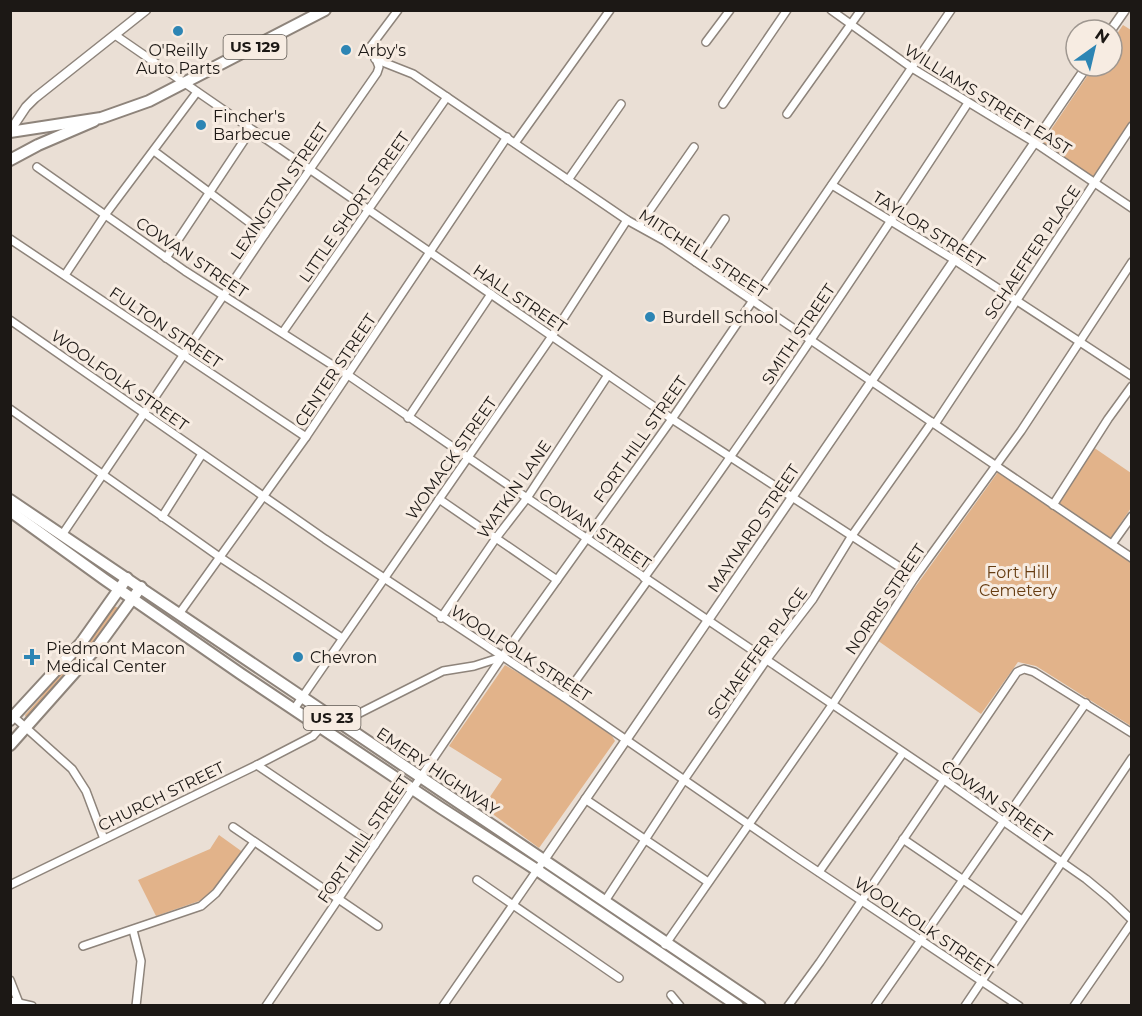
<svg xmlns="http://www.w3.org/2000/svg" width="1142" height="1016" font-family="Montserrat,sans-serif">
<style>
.green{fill:#e2b38a}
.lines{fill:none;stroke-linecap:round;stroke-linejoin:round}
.minor-casing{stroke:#8e847b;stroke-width:10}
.tertiary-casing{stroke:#8e847b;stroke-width:11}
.primary-casing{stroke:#8e847b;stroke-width:14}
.trunk-casing{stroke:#8e847b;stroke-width:14}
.minor{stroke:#fff;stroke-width:7}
.tertiary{stroke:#fff;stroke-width:8}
.primary{stroke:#fff;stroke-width:10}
.trunk{stroke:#fff;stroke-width:10}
.poi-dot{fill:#2d85b4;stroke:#f7ece2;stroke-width:2}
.labels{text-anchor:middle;stroke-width:6;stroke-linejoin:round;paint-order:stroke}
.shield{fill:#f7ece2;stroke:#5e5852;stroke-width:1.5}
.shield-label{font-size:15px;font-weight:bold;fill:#1c1815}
.poi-label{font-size:16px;fill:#1c1815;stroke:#f7ece2;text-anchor:start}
.street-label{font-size:16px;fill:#1c1815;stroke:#f7ece2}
.park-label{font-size:16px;fill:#663c11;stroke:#f7ece2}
</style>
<rect width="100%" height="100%" fill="#eadfd5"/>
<g class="green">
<path d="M1123 25 1131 30V122L1095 178 1042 143 1094 66H1112V41Z"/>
<path d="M1093 447 1131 473V508L1110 539 1069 514 1058 504Z"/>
<path d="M998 472 1014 481 1131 563V726L1036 666 1018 662 981 714 877 640Z"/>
<path d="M114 606 118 608 96 639 26 718 25 715 42 696 45 690 90 639Z"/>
<path d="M505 665 562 699 612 736 615 741 539 848 483 807 502 779 449 746Z"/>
<path d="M219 835 244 853 205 899 156 916 138 880 210 849Z"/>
</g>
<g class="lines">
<g class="minor-casing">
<g id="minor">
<path d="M831 10 912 68 1034 142 1132 208"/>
<path d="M115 35 672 419 915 577"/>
<path d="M706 42 730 10"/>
<path d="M375 59 413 74 627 220 665 241 706 269 1132 558"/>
<path d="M723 104 787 10"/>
<path d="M787 114 861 10"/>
<path d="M515 143 610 10"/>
<path d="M154 151 265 234"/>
<path d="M37 167 185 271 348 375 527 498 943 779 1086 879 1109 898 1132 920"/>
<path d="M568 180 621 104"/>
<path d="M832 185 953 259 1132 376"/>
<path d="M639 226 694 147"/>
<path d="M10 239 306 437"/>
<path d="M166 258 251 130"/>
<path d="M696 262 725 219"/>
<path d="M65 275 105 215 197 92"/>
<path d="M10 320 325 539 564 697 796 857 1019 1006"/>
<path d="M283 332 447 97"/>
<path d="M10 409 221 558 342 638"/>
<path d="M408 418 491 294"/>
<path d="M935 424 1132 126"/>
<path d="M439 499 557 580"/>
<path d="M1053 505 1108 419 1132 386"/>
<path d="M162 517 202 454"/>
<path d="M62 535 265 234 377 73 379 67 371 46 398 10"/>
<path d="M1112 544 1132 516"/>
<path d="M644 578C757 423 864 263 968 103"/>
<path d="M179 614 306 437 507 137"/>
<path d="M441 618 496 538 527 498 608 375"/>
<path d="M564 697 648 580"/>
<path d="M294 709 552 336 627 220"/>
<path d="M14 717 72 769 86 791 104 839"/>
<path d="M340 723 443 671 474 666 502 657"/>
<path d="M257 765 375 845"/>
<path d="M585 799 708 882"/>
<path d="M233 827 378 926"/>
<path d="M903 839 1022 920"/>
<path d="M819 872 903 753"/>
<path d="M477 880 619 978"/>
<path d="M10 885 257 765 313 736 321 727"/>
<path d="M605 901 684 780 767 659 813 599 851 537 932 422"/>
<path d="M133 930 141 961 136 1006"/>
<path d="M665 945 832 705 915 577 1021 431 1132 262"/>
<path d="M83 946 201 906 216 893 254 842"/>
<path d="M10 980 19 1003"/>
<path d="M671 995 680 1006"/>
<path d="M10 1001 32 1006"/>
<path d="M266 1006 502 657 672 419 951 10"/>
<path d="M443 1006 544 860"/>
<path d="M788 1006 820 962 1017 672 1024 669 1034 672 1132 733"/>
<path d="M875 1006 1086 703"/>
<path d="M965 1006 1132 758"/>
<path d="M1074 1006 1132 922"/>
</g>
</g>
<g class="tertiary-casing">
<g id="tertiary">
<path d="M1111 30 1125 10"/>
<path d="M10 131 26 107 35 98 146 10"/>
<path d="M544 860 1087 66"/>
</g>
</g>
<g class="primary-casing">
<g id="primary">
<path d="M10 160 38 145 94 121"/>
<path d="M10 720 81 643 127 578"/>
<path d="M10 745 98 646 141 587"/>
</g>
</g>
<g class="trunk-casing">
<g id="trunk">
<path d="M10 132 101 118 149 101 325 10"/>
<path d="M10 500 760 1006"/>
<path d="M10 511 104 579 241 674 441 808 537 870 738 1006"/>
</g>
</g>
<use href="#minor" class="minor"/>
<use href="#tertiary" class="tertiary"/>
<use href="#primary" class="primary"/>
<use href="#trunk" class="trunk"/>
</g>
<g class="poi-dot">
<circle cx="178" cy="31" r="6"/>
<circle cx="346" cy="50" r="6"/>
<circle cx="201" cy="125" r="6"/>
<circle cx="650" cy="317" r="6"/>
<path d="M29 648h6v6h6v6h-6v6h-6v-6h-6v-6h6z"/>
<circle cx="298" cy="657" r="6"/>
</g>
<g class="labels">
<g class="shield">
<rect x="223.5" y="35" width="63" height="24" rx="4.5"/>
<rect x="303.5" y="706" width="57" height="24" rx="4.5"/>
</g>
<g class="shield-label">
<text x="255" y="52">US 129</text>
<text x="332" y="723">US 23</text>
</g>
<g class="poi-label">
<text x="178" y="56" text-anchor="middle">O'Reilly<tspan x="178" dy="18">Auto Parts</tspan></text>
<text x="358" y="56">Arby's</text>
<text x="213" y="122">Fincher's<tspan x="213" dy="18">Barbecue</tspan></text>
<text x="662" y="323">Burdell School</text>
<text x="46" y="654">Piedmont Macon<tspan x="46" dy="18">Medical Center</tspan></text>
<text x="310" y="663">Chevron</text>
</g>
<g class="street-label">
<text transform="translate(988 99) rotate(32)" y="6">WILLIAMS STREET EAST</text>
<text transform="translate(279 191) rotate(-56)" y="6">LEXINGTON STREET</text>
<text transform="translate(354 207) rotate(-55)" y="6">LITTLE SHORT STREET</text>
<text transform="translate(929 229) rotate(32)" y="6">TAYLOR STREET</text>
<text transform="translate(1032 252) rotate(-56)" y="6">SCHAEFFER PLACE</text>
<text transform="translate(703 253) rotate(33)" y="6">MITCHELL STREET</text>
<text transform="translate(192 257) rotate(34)" y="6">COWAN STREET</text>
<text transform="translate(520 298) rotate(34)" y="6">HALL STREET</text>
<text transform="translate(166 327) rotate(34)" y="6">FULTON STREET</text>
<text transform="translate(798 334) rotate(-56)" y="6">SMITH STREET</text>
<text transform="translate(335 370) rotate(-56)" y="6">CENTER STREET</text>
<text transform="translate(120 380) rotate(35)" y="6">WOOLFOLK STREET</text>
<text transform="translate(640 439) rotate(-55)" y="6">FORT HILL STREET</text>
<text transform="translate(451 458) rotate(-55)" y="6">WOMACK STREET</text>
<text transform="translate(514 489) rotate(-55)" y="6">WATKIN LANE</text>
<text transform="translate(595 528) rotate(34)" y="6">COWAN STREET</text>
<text transform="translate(753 528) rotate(-56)" y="6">MAYNARD STREET</text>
<text transform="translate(885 599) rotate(-56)" y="6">NORRIS STREET</text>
<text transform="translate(521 653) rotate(33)" y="6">WOOLFOLK STREET</text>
<text transform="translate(757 653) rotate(-54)" y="6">SCHAEFFER PLACE</text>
<text transform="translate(438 771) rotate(34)" y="6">EMERY HIGHWAY</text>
<text transform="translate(161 796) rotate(-26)" y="6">CHURCH STREET</text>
<text transform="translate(997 801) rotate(35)" y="6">COWAN STREET</text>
<text transform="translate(363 839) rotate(-56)" y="6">FORT HILL STREET</text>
<text transform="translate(924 926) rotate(34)" y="6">WOOLFOLK STREET</text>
</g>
<g class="park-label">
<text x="1018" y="578">Fort Hill<tspan x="1018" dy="18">Cemetery</tspan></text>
</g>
</g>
<rect width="1142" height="1016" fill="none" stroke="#1c1815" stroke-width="24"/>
<g transform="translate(1094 48) rotate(34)"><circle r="28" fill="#f7ece2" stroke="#9f9790" stroke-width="1.5"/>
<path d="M0-4.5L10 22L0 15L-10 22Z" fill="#2d85b4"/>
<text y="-9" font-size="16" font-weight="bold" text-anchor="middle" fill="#1c1815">N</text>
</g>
</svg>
